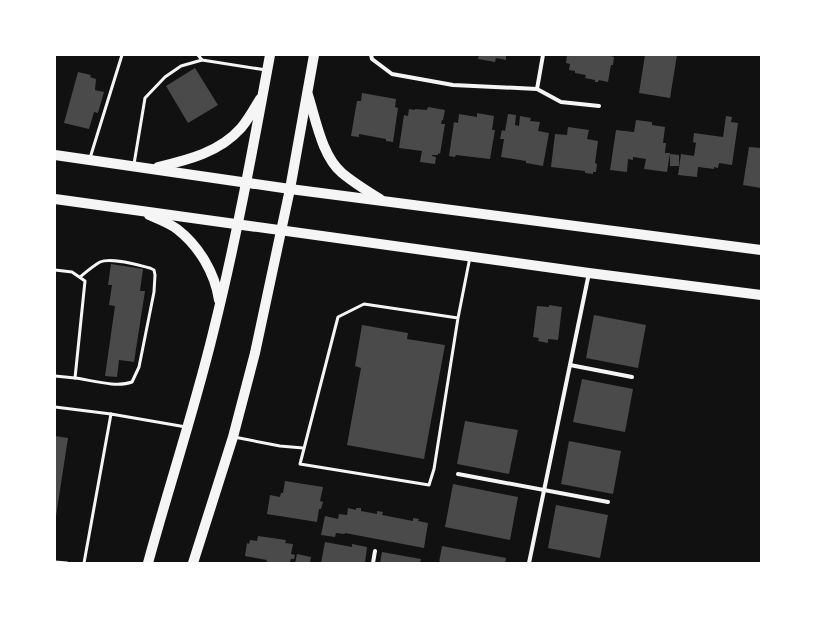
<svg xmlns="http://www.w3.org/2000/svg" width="816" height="618" font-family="'Archivo Narrow',sans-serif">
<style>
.building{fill:#4a4a4a}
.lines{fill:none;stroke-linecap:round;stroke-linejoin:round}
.service{stroke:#f5f5f5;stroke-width:3}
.minor{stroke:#f5f5f5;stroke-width:4}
.primary{stroke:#f5f5f5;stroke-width:10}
</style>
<rect width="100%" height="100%" fill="#111"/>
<g class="building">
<path d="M479 55H506V60L496 58 495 62 478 59Z"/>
<path d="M567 55H611V56L614 57 613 65H611L608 82 599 80 598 82H595V80L585 78 586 75 575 73V71L569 70 570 64 566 63Z"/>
<path d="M645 55H677L670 98 639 93Z"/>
<path d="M195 68 218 105 188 123 166 86Z"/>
<path d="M78 72 91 75 90 77 96 79 95 90 104 92 98 113 94 112 89 129 64 123Z"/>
<path d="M362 93 396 99 395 107 398 108 393 142 386 141V139L359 134V137L351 136 357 101H361Z"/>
<path d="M428 107 445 110 443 120H442L441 124H445L440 154 438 153V155H432V156L436 157 435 164 420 162 422 151 399 148 404 115 408 116 409 109 415 110V109L427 110Z"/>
<path d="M477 113 494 116 492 130H495L490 159 456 155 455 157 449 156 454 122 458 123 459 114 477 117Z"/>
<path d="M508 114 516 115 515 125 519 126 520 116 531 118 530 121 540 122 538 131 549 133 543 166 526 163V161L501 157 504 139H500L502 130 505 131Z"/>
<path d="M726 116 732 117 731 122 738 123 732 165 719 163 718 168 714 167V169L698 167 697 177 678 175 681 154 694 156 696 143 693 142 694 133 723 137Z"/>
<path d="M636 120 652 122V125L665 127 663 143H666L665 153H670L667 172 644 169 646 159 633 157V160L628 159 627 172 610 170 616 130 634 132Z"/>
<path d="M568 127 589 130 587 139 598 141 595 163 597 164 596 172H593V174L585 173V171L551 167 555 134 567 135Z"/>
<path d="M749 147 761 148V188L743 185Z"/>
<path d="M670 154 679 155V166H670Z"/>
<path d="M111 264 143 269 140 291H145L134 362 119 360 117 377 105 376 115 306 109 305 112 285H108Z"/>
<path d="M549 305 562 307 558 340 548 339V343L538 341 539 338 533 337 537 306 549 307Z"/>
<path d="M594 315 646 325 638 368 586 358Z"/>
<path d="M362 325 408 333 407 339 445 345 424 459 347 445 361 368 355 366Z"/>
<path d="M582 379 633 389 625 432 573 422Z"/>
<path d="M465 421 518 430 509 474 457 464Z"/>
<path d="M55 436 68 438 56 516H55Z"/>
<path d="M569 441 621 451 613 494 561 484Z"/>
<path d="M285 481 323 487 320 501 323 502 321 509H319L317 522 267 514 270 495 280 497 281 493H283Z"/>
<path d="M453 484 518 497 510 540 445 527Z"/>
<path d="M556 505 608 515 600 558 548 548Z"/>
<path d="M348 508 356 510V508H361V511L377 514V511L383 512 382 515 413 521V518L419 519 418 521 428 523 424 548 345 533V534L336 533 335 537 321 535 325 516 338 519 339 514 347 515Z"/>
<path d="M258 536 286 540 285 543 293 544 291 554 295 555 294 559H291L290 562H287V563H266L267 560 245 556 247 543 249 544 250 540 257 541Z"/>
<path d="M325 542 352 547V544L367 547 365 563H321Z"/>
<path d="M442 546 506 558 505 563H439Z"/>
<path d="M382 552 421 559 420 563H380Z"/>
<path d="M297 554 311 557 310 563H295Z"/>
</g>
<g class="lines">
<g class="service">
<path d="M198 55 202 60 266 70"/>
<path d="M90 158 122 55"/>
<path d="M134 164 145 98 165 77 181 66 202 60"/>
<path d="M55 270 72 272 85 281 75 378 55 376"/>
<path d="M458 318 364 304 338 317 300 464 429 485 434 469 458 318 470 257"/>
<path d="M75 378C91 380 116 388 132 382L139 367 154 292 155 275 154 270 150 268C138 265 111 257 100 262 93 266 86 272 80 277"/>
<path d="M55 407 111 414"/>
<path d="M234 437 280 446 303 448"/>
<path d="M55 562 67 563"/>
<path d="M84 563 111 414 186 427"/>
</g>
<g class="minor">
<path d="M371 55 372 59 392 74 453 85 537 89 561 102 599 106"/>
<path d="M537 89 543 55"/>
<path d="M570 365 632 377"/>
<path d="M458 474 608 502"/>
<path d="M373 563 375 551"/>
<path d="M529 563 589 273"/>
</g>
<g class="primary">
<path d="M308 95C316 120 322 156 342 173 354 183 367 191 380 199"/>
<path d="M55 155 290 189 761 250"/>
<path d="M158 167C188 160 220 152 241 128 248 120 254 109 260 99"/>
<path d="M55 199 589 273 761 295"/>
<path d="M149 215C158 219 169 223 177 229 199 246 215 273 219 300"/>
<path d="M148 563C169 486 194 411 213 333 236 241 253 148 270 55"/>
<path d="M193 563 233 437 255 353 290 189 314 55"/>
</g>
</g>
<rect width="816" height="618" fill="none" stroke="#ffffff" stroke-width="112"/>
</svg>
